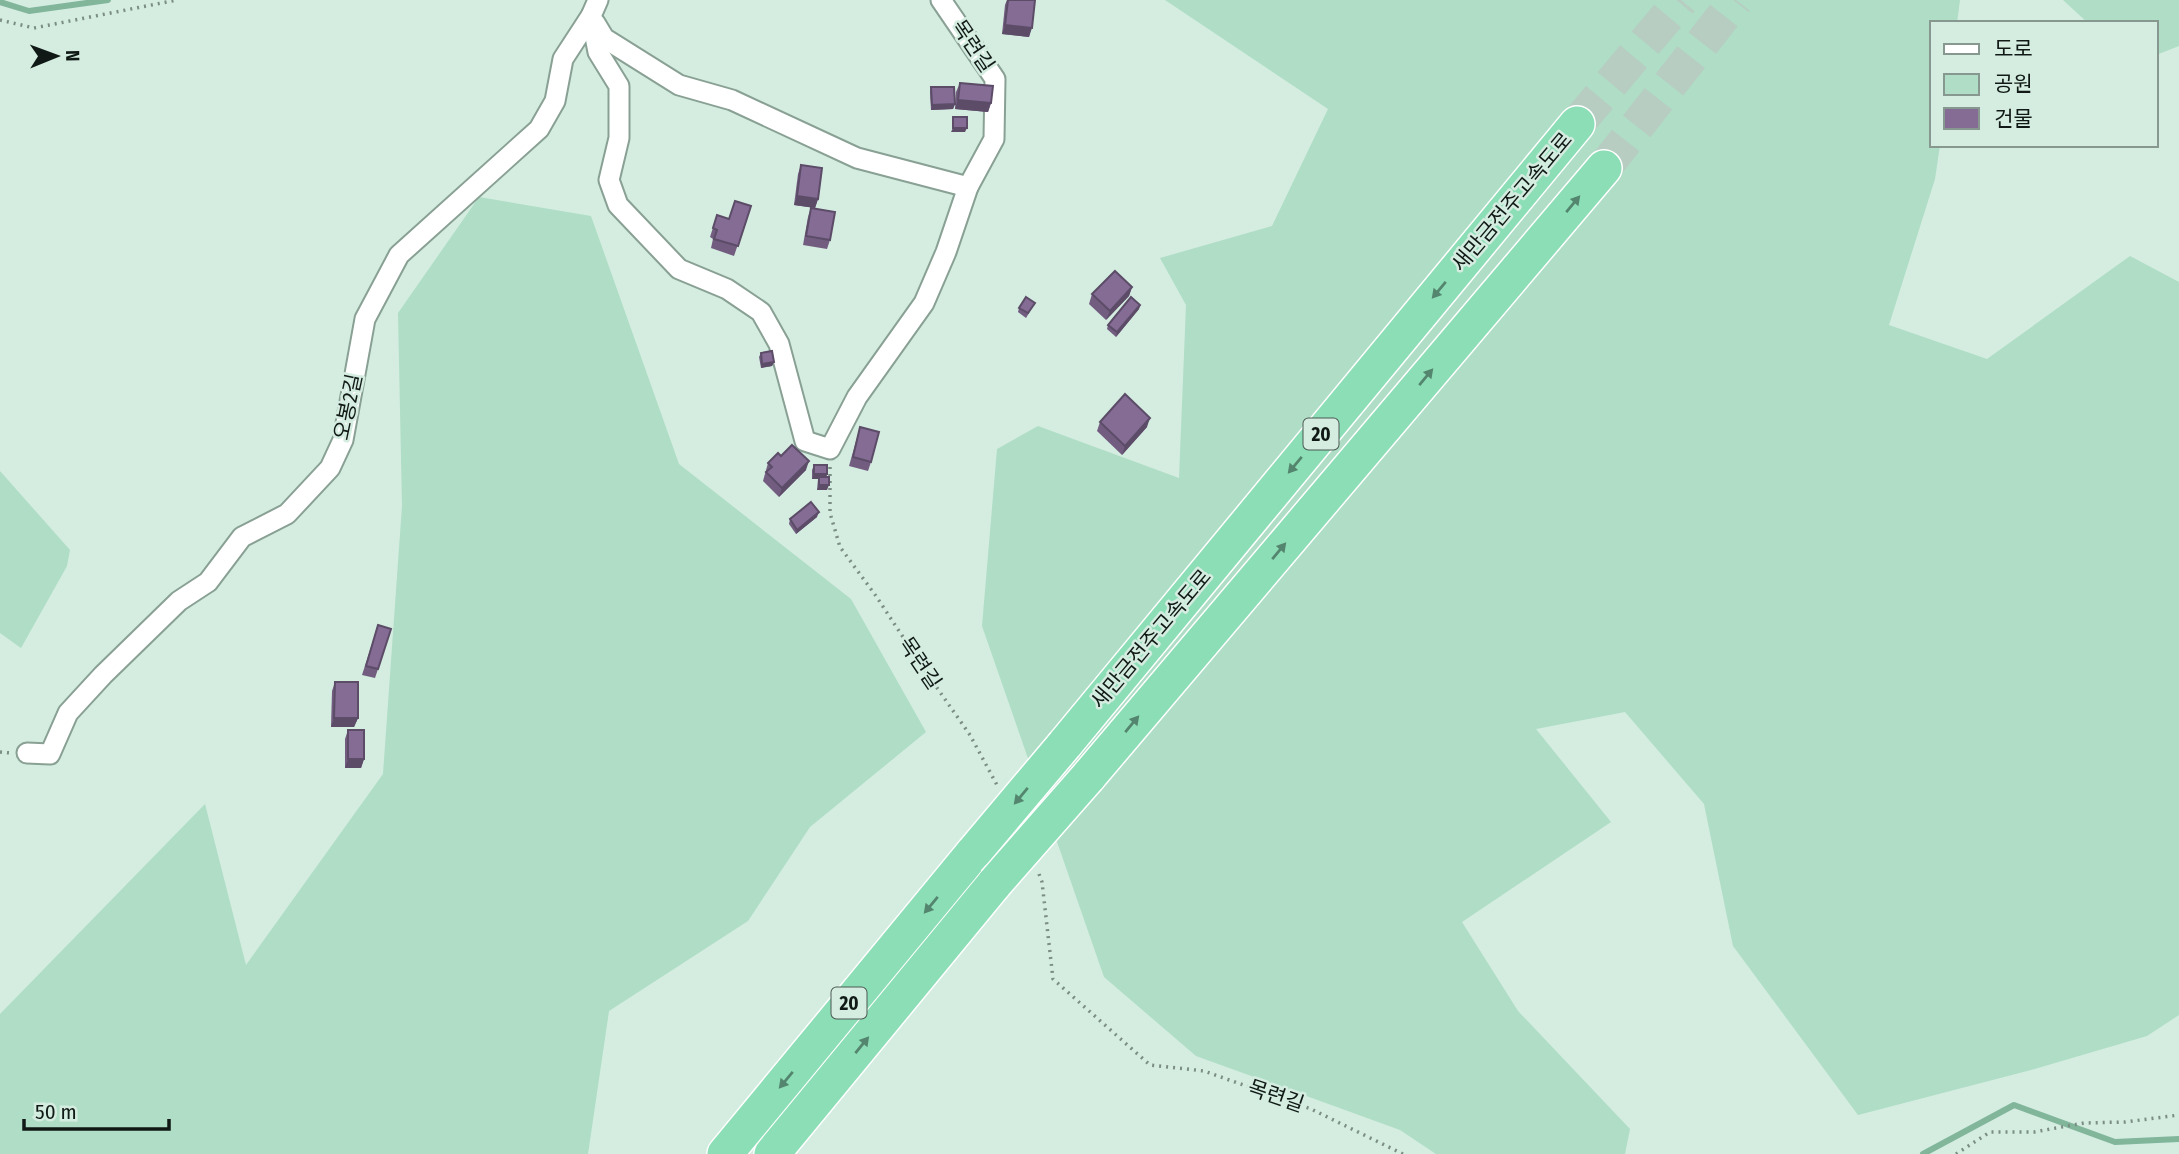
<svg xmlns="http://www.w3.org/2000/svg" width="2179" height="1154" font-family="'Fira Sans Condensed','Noto Sans KR',sans-serif">
<style>
.green{fill:#afddc5}
.lines{fill:none;stroke-linecap:round;stroke-linejoin:round}
.stream{stroke:#81b69b;stroke-width:6}
.highway-tunnel{stroke:#b7cdc2;stroke-width:35;stroke-dasharray:35 18;stroke-linecap:butt}
.street-casing{stroke:#89a094;stroke-width:23}
.highway-casing{stroke:#fff;stroke-width:38}
.path{stroke:#7b8d84;stroke-width:3.5;stroke-dasharray:2 5;stroke-linecap:butt}
.street{stroke:#fff;stroke-width:19}
.highway{stroke:#8cdeb6;stroke-width:35}
.highway-bridge-casing{stroke:#fff;stroke-width:38;stroke-linecap:butt}
.highway-bridge{stroke:#8cdeb6;stroke-width:35}
.wall{fill:#725d80}
.shaded-wall{fill:#5c4c68}
.building{fill:#846c95;stroke:#5c4c68;stroke-width:2}
.oneway{fill:#54856e}
.labels{text-anchor:middle;stroke-width:5;stroke-linejoin:round;paint-order:stroke}
.shield{fill:#d4ede0;stroke:#4b5952;stroke-width:2}
.shield-label{font-size:19px;font-weight:bold;fill:#101915}
.street-label{font-size:21px;fill:#101915;stroke:#d4ede0}
</style>
<rect width="100%" height="100%" fill="#d4ede0"/>
<g class="green">
<path d="M1165 0H1960L1957 23H1932V145H1940L1935 179 1889 325 1987 359 2130 256 2179 282V1015L2147 1036 2031 1070 1858 1115 1733 946 1704 804 1625 712 1536 729 1611 822 1462 922 1518 1011 1630 1129 1625 1154H1436L1400 1130 1196 1056 1104 977 982 626 997 449 1038 426 1179 478 1186 305 1160 258 1272 226 1328 109Z"/>
<path d="M2063 0H2179V46L2156 55V23H2088Z"/>
<path d="M479 197 591 216 679 464 851 599 926 732 810 827 748 921 609 1011 588 1154H0V1014L205 804 246 965 383 774 402 506 398 313Z"/>
<path d="M0 471 70 550 67 566 21 648 0 633Z"/>
</g>
<g class="lines">
<g class="stream">
<path d="M0 2 29 11 108 0"/>
<path d="M1923 1154 2014 1105 2115 1142 2179 1139"/>
</g>
<g class="highway-tunnel">
<path d="M1577 124 1681 0"/>
<path d="M1604 168 1736 0"/>
</g>
<g class="street-casing">
<g id="street">
<path d="M591 16 598 52 619 86V138L609 180 618 205 679 269 727 289 761 312 779 344 805 441 830 449 857 397 924 303 946 252 968 187 994 139 995 79 941 0"/>
<path d="M595 23 604 38 679 85 732 100 857 158 968 187"/>
<path d="M27 753 50 754 68 713 103 675 179 601 208 582 242 537 287 514 330 468 343 440 365 319 399 255 539 129 555 101 563 59 591 16 598 0"/>
</g>
</g>
<g class="highway-casing">
<g id="highway">
<path d="M1065 744 1577 124"/>
<path d="M1088 777 1604 168"/>
<path d="M725 1154 974 852"/>
<path d="M772 1154 995 883"/>
</g>
</g>
<g class="path">
<path d="M0 20 34 28 177 0"/>
<path d="M830 467V513L840 547 876 596 928 675 970 735 997 785"/>
<path d="M0 752 11 753"/>
<path d="M1039 874 1042 882 1053 979 1150 1065 1204 1071 1311 1109 1403 1154"/>
<path d="M1956 1154 1990 1132H2034L2084 1123 2125 1122 2179 1115"/>
</g>
<use href="#street" class="street"/>
<use href="#highway" class="highway"/>
<g class="highway-bridge-casing">
<g id="highway-bridge">
<path d="M974 852 1065 744"/>
<path d="M995 883 1088 777"/>
</g>
</g>
<use href="#highway-bridge" class="highway-bridge"/>
</g>
<g class="wall">
<path d="M1007 0H1035L1029 37 1002 34 1005 5Z"/>
<path d="M960 83 991 103 988 112 955 109 956 92Z"/>
<path d="M931 87 955 104 953 109 931 110 930 92Z"/>
<path d="M801 165 818 199 815 208 794 205 798 174Z"/>
<path d="M751 206 734 256 711 248 713 239 710 237 717 215 729 219Z"/>
<path d="M811 208 830 240 827 249 803 245 808 217Z"/>
<path d="M1132 287 1129 296 1106 320 1089 304 1092 294Z"/>
<path d="M1035 303 1026 318 1018 312 1019 308Z"/>
<path d="M1140 305 1139 309 1116 337 1107 329 1108 325Z"/>
<path d="M761 353 774 362 772 366 761 368 759 357Z"/>
<path d="M1100 422 1147 427 1122 455 1097 431Z"/>
<path d="M860 427 871 462 868 471 849 466Z"/>
<path d="M781 456 806 470 779 497 763 481 768 463Z"/>
<path d="M814 465 827 474 826 477 827 490H817L818 479H812V470Z"/>
<path d="M817 517 796 534 789 524 790 519Z"/>
<path d="M378 625V669L375 678 362 675Z"/>
<path d="M335 682 358 718 354 727H331L332 691Z"/>
<path d="M348 730 364 759 361 768H345V739Z"/>
</g>
<g class="shaded-wall">
<path d="M1005 25 1032 28 1029 37 1002 34Z"/>
<path d="M958 100 991 103 988 112 955 109Z"/>
<path d="M955 104 953 109 931 110 932 105Z"/>
<path d="M953 128H967L965 132H951Z"/>
<path d="M797 196 818 199 815 208 794 205Z"/>
<path d="M1132 287 1129 296 1106 320 1110 311Z"/>
<path d="M1140 305 1139 309 1116 337 1117 332Z"/>
<path d="M774 362 772 366 761 368 762 364Z"/>
<path d="M1150 418 1147 427 1122 455 1125 446Z"/>
<path d="M809 461 806 470 779 497 782 488Z"/>
<path d="M814 474H827L826 479H812Z"/>
<path d="M819 485H829L827 490H817Z"/>
<path d="M819 512 817 517 796 534 797 530Z"/>
<path d="M334 718H358L354 727H331Z"/>
<path d="M348 759H364L361 768H345Z"/>
</g>
<g class="building">
<path d="M1008 0H1035L1032 28 1005 25Z"/>
<path d="M960 83 993 86 991 103 958 100Z"/>
<path d="M931 87H954L955 104 932 105Z"/>
<rect x="953" y="117" width="14" height="11"/>
<path d="M801 165 822 168 818 199 797 196Z"/>
<path d="M735 201 751 206 738 246 714 239 717 230 713 228 717 215 729 219Z"/>
<path d="M811 208 835 212 830 240 806 236Z"/>
<path d="M1115 271 1132 287 1110 311 1092 294Z"/>
<path d="M1026 297 1035 303 1028 313 1019 308Z"/>
<path d="M1131 297 1140 305 1117 332 1108 325Z"/>
<path d="M772 351 774 362 762 364 761 353Z"/>
<path d="M1125 394 1150 418 1125 446 1100 422Z"/>
<path d="M860 427 879 432 871 462 853 457Z"/>
<path d="M792 445 809 461 782 488 766 472 772 467 768 463 778 453 781 456Z"/>
<rect x="814" y="465" width="13" height="9"/>
<rect x="819" y="477" width="10" height="8"/>
<path d="M811 502 819 512 797 530 790 519Z"/>
<path d="M378 625 391 629 378 669 366 666Z"/>
<path d="M335 682H358V718H334Z"/>
<rect x="348" y="730" width="16" height="29"/>
</g>
<defs><path id="oneway-solid" d="M-6-.8H1V-3.2L6.5 0L1 3.2V.8H-6Z" transform="scale(1.75)"/></defs>
<g class="oneway">
<use href="#oneway-solid" transform="translate(1573 204) rotate(-50)"/>
<use href="#oneway-solid" transform="translate(1439 290) rotate(130)"/>
<use href="#oneway-solid" transform="translate(1426 377) rotate(-50)"/>
<use href="#oneway-solid" transform="translate(1295 465) rotate(130)"/>
<use href="#oneway-solid" transform="translate(1279 551) rotate(-50)"/>
<use href="#oneway-solid" transform="translate(1132 724) rotate(-50)"/>
<use href="#oneway-solid" transform="translate(1021 796) rotate(130)"/>
<use href="#oneway-solid" transform="translate(931 905) rotate(130)"/>
<use href="#oneway-solid" transform="translate(862 1045) rotate(-51)"/>
<use href="#oneway-solid" transform="translate(786 1080) rotate(130)"/>
</g>
<g class="labels">
<g class="shield">
<rect x="1303.5" y="418.5" width="35" height="31" rx="5"/>
<rect x="831.5" y="987.5" width="35" height="31" rx="5"/>
</g>
<g class="shield-label">
<text x="1321" y="441">20</text>
<text x="849" y="1010">20</text>
</g>
<g class="street-label">
<text transform="translate(973 46) rotate(56)" y="7">목련길</text>
<text transform="translate(1512 202) rotate(-50)" y="7">새만금전주고속도로</text>
<text transform="translate(348 407) rotate(-78)" y="7">오봉2길</text>
<text transform="translate(1151 639) rotate(-50)" y="7">새만금전주고속도로</text>
<text transform="translate(920 663) rotate(56)" y="7">목련길</text>
<text transform="translate(1276 1096) rotate(19)" y="7">목련길</text>
</g>
</g>
<rect x="1930" y="21" width="228" height="126" fill="#d4ede0" stroke="#86988f" stroke-width="2"/>
<rect x="1944" y="44" width="35" height="10" fill="#ffffff" stroke="#86988f" stroke-width="2"/>
<text x="1994" y="56" font-size="21" fill="#101915">도로</text>
<rect x="1944" y="74" width="35" height="21" fill="#afddc5" stroke="#86988f" stroke-width="2"/>
<text x="1994" y="91" font-size="21" fill="#101915">공원</text>
<rect x="1944" y="108" width="35" height="21" fill="#846c95" stroke="#86988f" stroke-width="2"/>
<text x="1994" y="126" font-size="21" fill="#101915">건물</text>
<g transform="translate(56 56) rotate(89)" stroke="#d4ede0" stroke-width="5" paint-order="stroke">
<path d="M0-5L12 26L0 18L-12 26Z" fill="#101915"/>
<text y="-10" font-size="19" font-weight="bold" text-anchor="middle" fill="#101915">N</text>
</g>
<path d="M24 1119v10h145v-10" fill="none" stroke="#101915" stroke-width="3.5"/>
<text x="35" y="1119" font-size="21" fill="#101915" stroke="#d4ede0" stroke-width="5" paint-order="stroke">50 m</text>
</svg>
